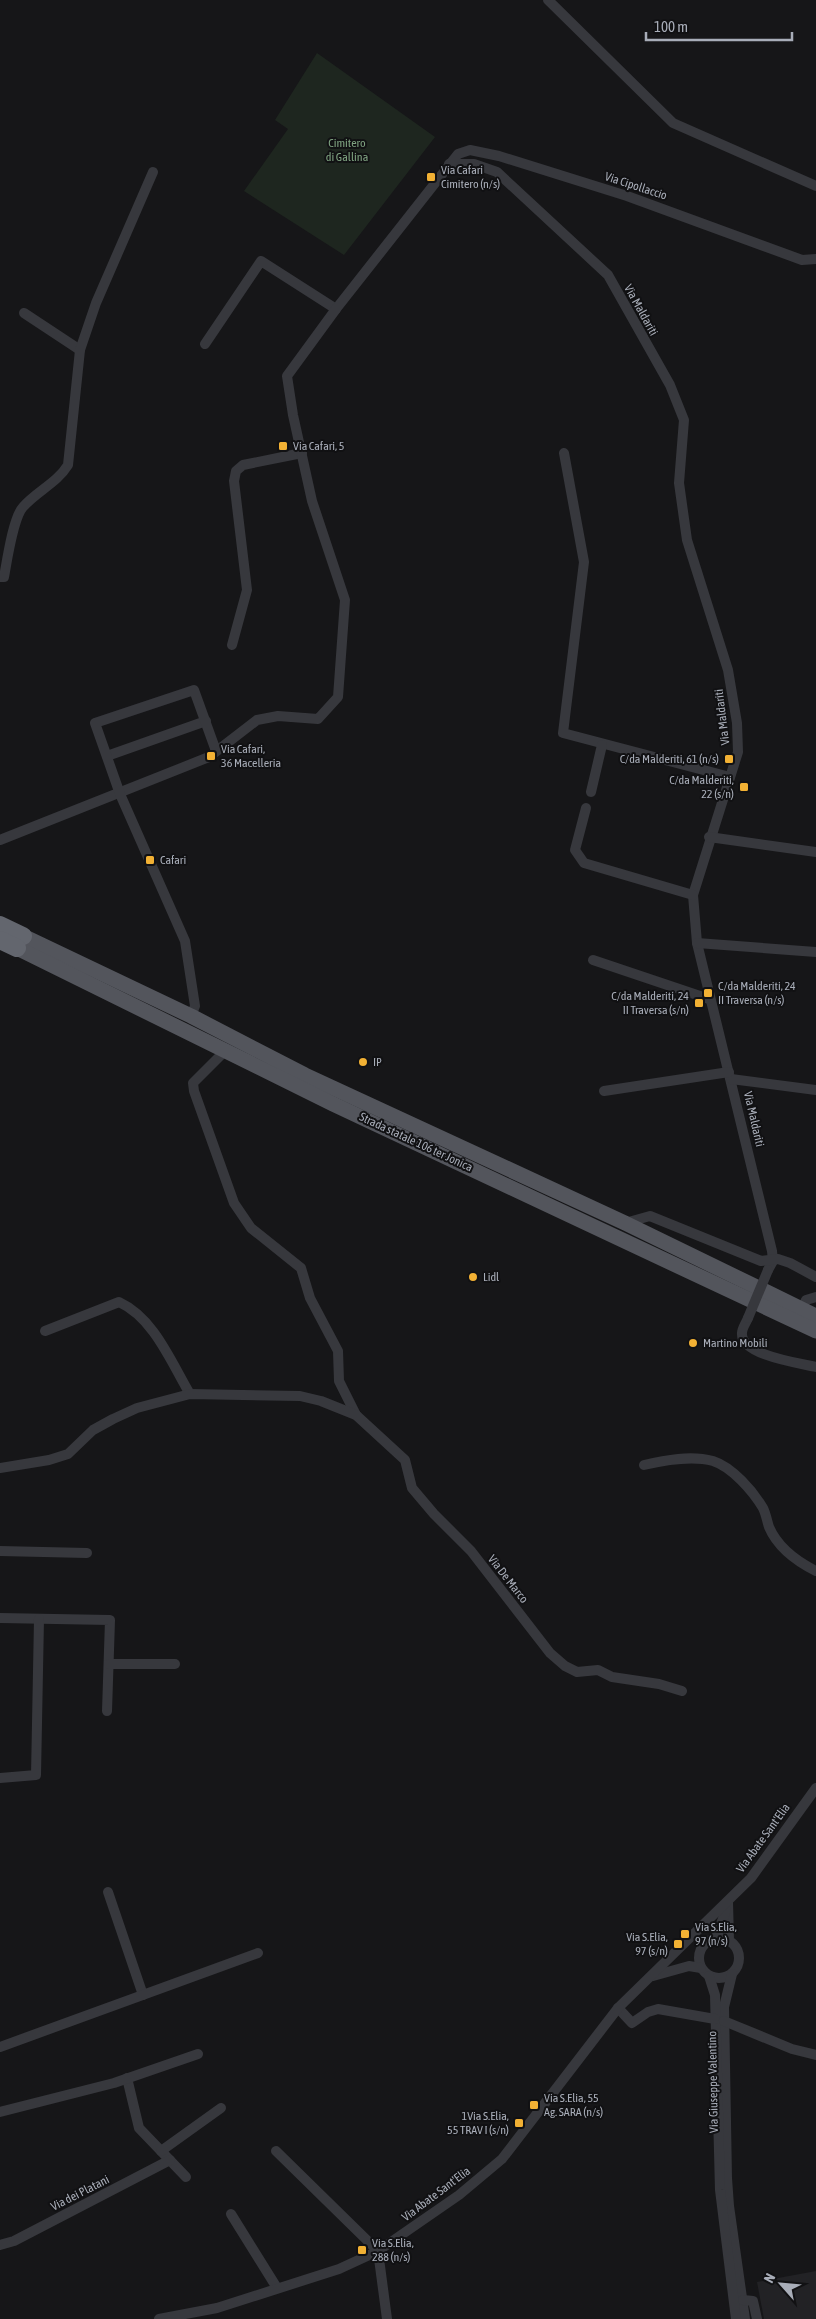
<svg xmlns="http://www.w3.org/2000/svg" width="816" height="2319" font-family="'Asap Condensed',sans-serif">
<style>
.built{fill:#222225}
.green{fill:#1e261f}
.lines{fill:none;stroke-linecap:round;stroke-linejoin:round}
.street{stroke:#37383d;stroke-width:10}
.primary{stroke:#53555c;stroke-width:15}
.highway{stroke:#63666e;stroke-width:18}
.street-bridge{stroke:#37383d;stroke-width:10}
.poi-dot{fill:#f2b134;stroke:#111113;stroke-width:2}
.labels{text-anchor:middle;stroke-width:4;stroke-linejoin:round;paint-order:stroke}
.park-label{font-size:12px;fill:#7fa381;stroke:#111113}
.poi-label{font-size:12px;fill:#a8adb8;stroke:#111113;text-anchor:start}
.street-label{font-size:12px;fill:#a8adb8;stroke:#111113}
</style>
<rect width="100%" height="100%" fill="#161618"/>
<path class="built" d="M816 2271V2319H764L757 2282Z"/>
<path class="green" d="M317 53 435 137 344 255 244 191 288 129 275 120Z"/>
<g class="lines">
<g class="street">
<path d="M548 0 673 123 816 186"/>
<path d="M449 164H474L497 172 608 275 670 385 684 420 679 483 687 540 728 670 737 723 738 752 693 895 697 943 772 1251 773 1261 768 1270"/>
<path d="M24 313 80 350"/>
<path d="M205 344 261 261 336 309"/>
<path d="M564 453 584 562 563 733 730 777"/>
<path d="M0 577H4C7 561 13 518 23 507 37 491 57 483 68 465L80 350 96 303 153 172"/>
<path d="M232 645 247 590 234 481 236 471 243 465 302 453"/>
<path d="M107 756 206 721"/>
<path d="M591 792 602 745"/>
<path d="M586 808 575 850 584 863 693 895"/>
<path d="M709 837 816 852"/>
<path d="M0 840 209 757 257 720 278 716 318 719 338 697 345 600 312 501 293 415 287 376 336 309 458 154 470 150 499 156 627 196 802 260 816 259"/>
<path d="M697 943 816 952"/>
<path d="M593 960 709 999"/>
<path d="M191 1016 195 1006 185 941 120 794 95 723 194 690 216 751"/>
<path d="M226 1050 193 1083 194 1091 234 1203 251 1228 301 1268 310 1298 338 1351 339 1381 356 1415"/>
<path d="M731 1079 816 1090"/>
<path d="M604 1091 729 1072"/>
<path d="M625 1223 650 1216 761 1261 778 1259 790 1263 816 1277"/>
<path d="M802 1309 806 1300 816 1297"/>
<path d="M748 1318C746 1323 742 1328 742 1333 740 1355 799 1363 816 1367"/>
<path d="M45 1331 119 1302C154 1318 171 1362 190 1394"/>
<path d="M644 1465C665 1460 691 1455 713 1461 732 1467 753 1491 763 1508 766 1514 767 1521 769 1527 778 1548 796 1561 816 1571"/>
<path d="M0 1468 49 1460 68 1454 93 1430 113 1419 137 1408 190 1394 300 1396 321 1401 356 1415 405 1460 412 1488 434 1514 471 1551 550 1653 565 1666 577 1672 598 1670 612 1677 659 1684 682 1691"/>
<path d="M0 1551 87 1553"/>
<path d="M0 1618 110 1620 107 1711"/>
<path d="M109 1664H175"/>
<path d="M0 1778 36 1775 39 1619"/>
<path d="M108 1892 143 1995"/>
<path d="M728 1902 729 1940"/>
<circle cx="719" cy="1958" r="20"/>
<path d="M716 1938 726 1910"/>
<path d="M732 1974 724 2007 727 2178 729 2206 745 2319"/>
<path d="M653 1976 689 1966 701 1968"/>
<path d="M709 1976 715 1995 720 2190 736 2319"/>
<path d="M618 2008 632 2023 648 2012 658 2009 715 2019"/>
<path d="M724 2021 792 2049 816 2055"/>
<path d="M0 2047 258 1953"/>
<path d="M127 2078 139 2128 186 2177"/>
<path d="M0 2112 114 2083 198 2054"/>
<path d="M161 2151 221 2108"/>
<path d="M276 2151 378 2251 387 2319"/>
<path d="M231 2214 277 2288"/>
<path d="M0 2245 14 2241 170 2160"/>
<path d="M743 2300 753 2301 757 2319"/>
<path d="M159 2319 217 2308 339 2269 378 2251 459 2195 502 2159 618 2008 751 1878 816 1788"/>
</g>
<g class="primary">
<path d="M23 936 191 1016 305 1075 625 1223 816 1316"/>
<path d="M17 948 333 1104 816 1331"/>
</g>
<g class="highway">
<path d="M0 925 23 936"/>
<path d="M0 940 17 948"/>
</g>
<path class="street-bridge" d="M748 1318 768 1270"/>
</g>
<g class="poi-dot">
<rect x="426" y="172" width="10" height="10" rx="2.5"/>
<rect x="278" y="441" width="10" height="10" rx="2.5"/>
<rect x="206" y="751" width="10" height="10" rx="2.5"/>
<rect x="724" y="754" width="10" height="10" rx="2.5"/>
<rect x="739" y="782" width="10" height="10" rx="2.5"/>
<rect x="145" y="855" width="10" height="10" rx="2.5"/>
<rect x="703" y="988" width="10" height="10" rx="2.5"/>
<rect x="694" y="998" width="10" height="10" rx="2.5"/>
<circle cx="363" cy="1062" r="5"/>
<circle cx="473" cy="1277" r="5"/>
<circle cx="693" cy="1343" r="5"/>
<rect x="680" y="1929" width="10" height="10" rx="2.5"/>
<rect x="673" y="1939" width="10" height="10" rx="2.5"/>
<rect x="529" y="2100" width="10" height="10" rx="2.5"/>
<rect x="514" y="2118" width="10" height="10" rx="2.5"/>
<rect x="357" y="2245" width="10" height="10" rx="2.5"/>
</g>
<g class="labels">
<g class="park-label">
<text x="347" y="147">Cimitero<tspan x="347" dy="14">di Gallina</tspan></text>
</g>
<g class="poi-label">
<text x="441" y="174">Via Cafari<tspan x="441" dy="14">Cimitero (n/s)</tspan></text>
<text x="293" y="450">Via Cafari, 5</text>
<text x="221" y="753">Via Cafari,<tspan x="221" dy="14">36 Macelleria</tspan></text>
<text x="719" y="763" text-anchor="end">C/da Malderiti, 61 (n/s)</text>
<text x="734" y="784" text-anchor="end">C/da Malderiti,<tspan x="734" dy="14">22 (s/n)</tspan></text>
<text x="160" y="864">Cafari</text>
<text x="718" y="990">C/da Malderiti, 24<tspan x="718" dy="14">II Traversa (n/s)</tspan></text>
<text x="689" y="1000" text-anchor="end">C/da Malderiti, 24<tspan x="689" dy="14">II Traversa (s/n)</tspan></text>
<text x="373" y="1066">IP</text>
<text x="483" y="1281">Lidl</text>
<text x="703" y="1347">Martino Mobili</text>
<text x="695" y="1931">Via S.Elia,<tspan x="695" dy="14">97 (n/s)</tspan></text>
<text x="668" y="1941" text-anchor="end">Via S.Elia,<tspan x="668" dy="14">97 (s/n)</tspan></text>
<text x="544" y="2102">Via S.Elia, 55<tspan x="544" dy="14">Ag. SARA (n/s)</tspan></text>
<text x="509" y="2120" text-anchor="end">1Via S.Elia,<tspan x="509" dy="14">55 TRAV I (s/n)</tspan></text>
<text x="372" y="2247">Via S.Elia,<tspan x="372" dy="14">288 (n/s)</tspan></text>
</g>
<g class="street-label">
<text transform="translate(636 186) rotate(18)" y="4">Via Cipollaccio</text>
<text transform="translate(641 310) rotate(61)" y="4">Via Maldariti</text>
<text transform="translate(722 717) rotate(-97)" y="4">Via Maldariti</text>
<text transform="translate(754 1119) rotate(77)" y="4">Via Maldariti</text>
<text transform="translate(416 1142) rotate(25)" y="4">Strada statale 106 ter Jonica</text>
<text transform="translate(508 1579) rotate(52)" y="4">Via De Marco</text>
<text transform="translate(763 1838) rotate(-54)" y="4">Via Abate Sant'Elia</text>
<text transform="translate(713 2082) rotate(-91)" y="4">Via Giuseppe Valentino</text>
<text transform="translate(80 2193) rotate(-27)" y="4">Via dei Platani</text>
<text transform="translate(436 2194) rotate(-37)" y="4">Via Abate Sant'Elia</text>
</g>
</g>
<g transform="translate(781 2284) rotate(297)" stroke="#111113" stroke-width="4" paint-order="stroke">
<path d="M0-4L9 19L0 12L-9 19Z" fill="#a8adb8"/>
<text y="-8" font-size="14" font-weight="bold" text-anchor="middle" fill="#a8adb8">N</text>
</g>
<path d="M646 32v8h146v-8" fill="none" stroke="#a8adb8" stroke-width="2.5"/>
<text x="654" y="32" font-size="15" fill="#a8adb8" stroke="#111113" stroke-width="4" paint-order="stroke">100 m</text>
</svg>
